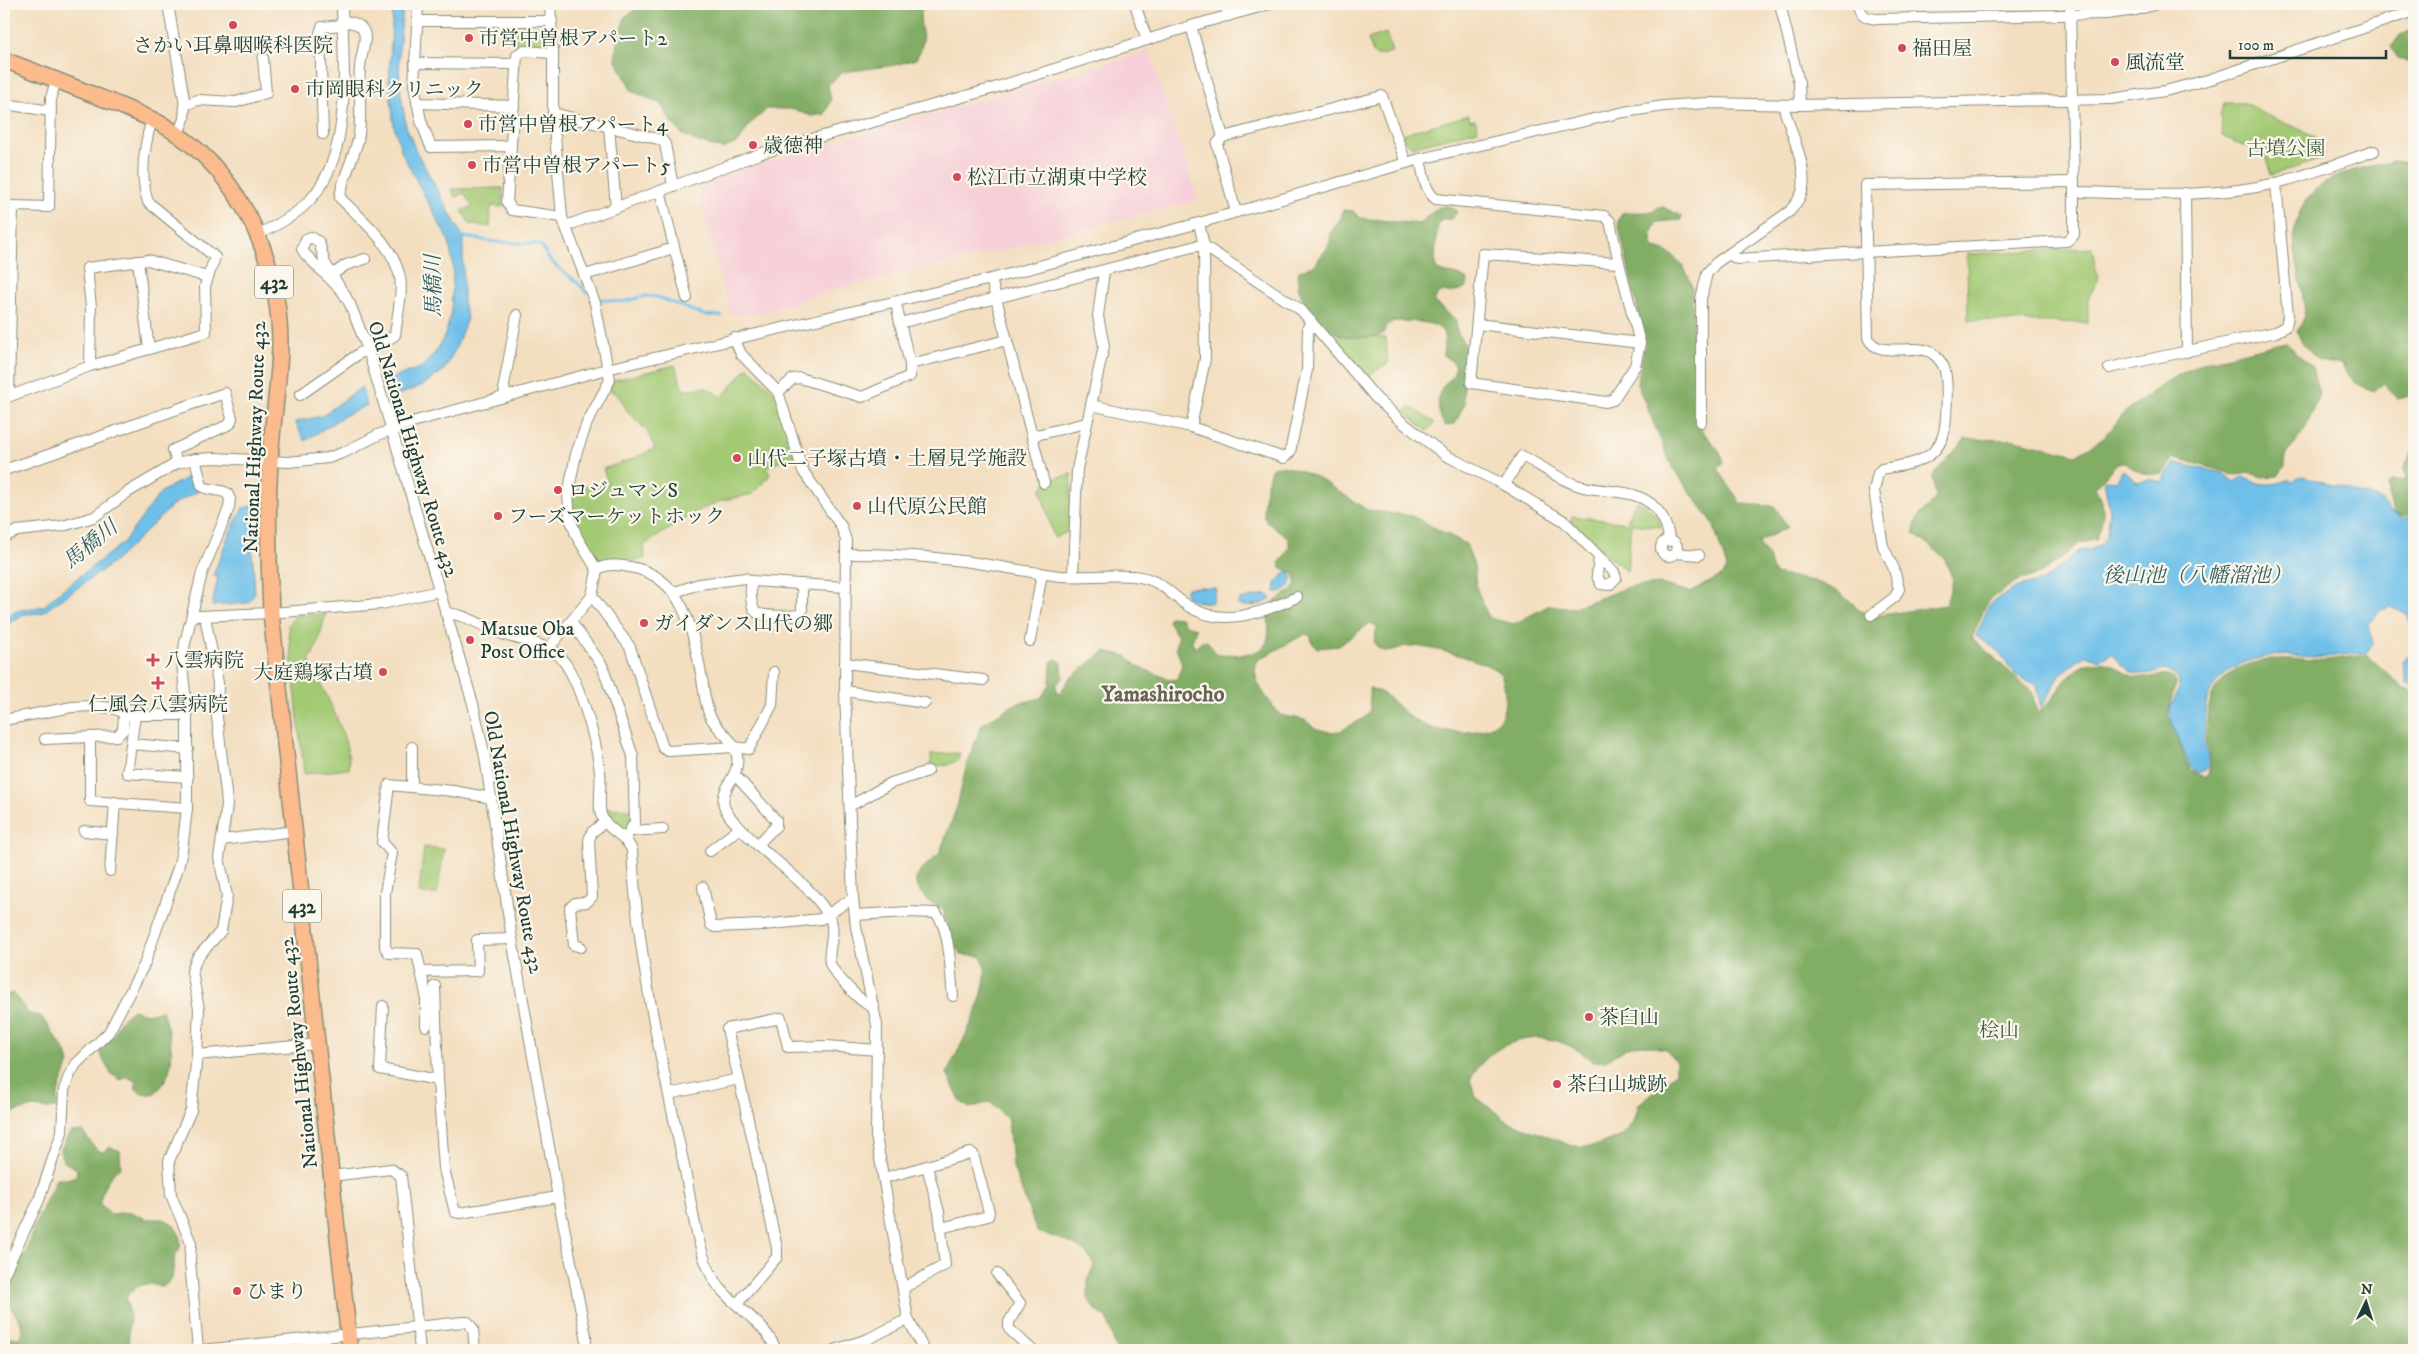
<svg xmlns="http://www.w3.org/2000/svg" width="2418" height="1354" font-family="'IM FELL DW Pica','Noto Serif JP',serif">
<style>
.built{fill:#f6cfd8}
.green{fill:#a3c973;stroke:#618354}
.forest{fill:#82ad65;stroke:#50754c;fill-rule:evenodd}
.water{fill:#6ec0ea;stroke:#467e8f}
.pier{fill:#f3dec0}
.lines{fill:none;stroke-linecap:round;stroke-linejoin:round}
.stream{stroke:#6ec0ea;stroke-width:3}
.minor-casing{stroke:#898e7a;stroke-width:12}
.highway-casing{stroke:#898e7a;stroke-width:18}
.minor{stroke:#fff;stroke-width:10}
.highway{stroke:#fbbb8c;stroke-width:15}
.poi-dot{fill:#d1495b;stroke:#fbf7ec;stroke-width:2}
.labels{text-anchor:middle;stroke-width:4.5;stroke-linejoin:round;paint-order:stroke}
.shield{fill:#fbf7ec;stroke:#61756b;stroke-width:1}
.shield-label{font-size:19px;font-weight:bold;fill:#1f3d34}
.poi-label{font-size:20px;fill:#1f3d34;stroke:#fbf7ec;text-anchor:start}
.park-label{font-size:20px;fill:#406044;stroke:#fbf7ec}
.street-label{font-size:20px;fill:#1f3d34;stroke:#fbf7ec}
.water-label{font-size:21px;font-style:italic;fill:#335e62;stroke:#fbf7ec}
.quarter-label{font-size:22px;font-weight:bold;fill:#696455;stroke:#fbf7ec}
</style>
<rect width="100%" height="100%" fill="#fbf7ec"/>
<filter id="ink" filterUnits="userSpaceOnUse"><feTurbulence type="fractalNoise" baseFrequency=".02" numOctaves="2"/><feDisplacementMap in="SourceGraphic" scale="10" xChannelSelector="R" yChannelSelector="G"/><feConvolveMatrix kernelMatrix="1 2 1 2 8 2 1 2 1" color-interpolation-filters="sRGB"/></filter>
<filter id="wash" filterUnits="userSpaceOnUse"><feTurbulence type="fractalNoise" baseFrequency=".0096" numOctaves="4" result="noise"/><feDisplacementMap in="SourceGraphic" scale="20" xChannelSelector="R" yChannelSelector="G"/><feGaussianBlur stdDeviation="1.12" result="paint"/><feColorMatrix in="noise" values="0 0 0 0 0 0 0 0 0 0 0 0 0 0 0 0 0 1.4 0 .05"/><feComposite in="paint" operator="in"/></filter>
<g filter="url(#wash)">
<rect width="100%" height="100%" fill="#f3dec0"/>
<g class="built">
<path d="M1149 51 1198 200 986 254 844 287 757 314 730 315 696 186 750 167Z"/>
<path d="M328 1343 336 1350H255L302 1345Z"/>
</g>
<g class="green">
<path d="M517 25 540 26 545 30 546 41 544 47 515 46Z"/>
<path d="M1386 33 1392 52 1376 56 1373 53 1368 39Z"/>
<path d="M2224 103H2245L2262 113 2315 136C2321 143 2326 150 2323 159L2271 175 2265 155 2222 136 2220 115Z"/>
<path d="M1469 115 1470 120 1475 119 1478 130 1412 147 1405 141 1402 134Z"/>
<path d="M503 188 502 207 491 206 490 227 470 224 462 211 472 206 464 193 455 197 452 189Z"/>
<path d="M2092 248 2098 280 2088 299V323L1968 320 1967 254Z"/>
<path d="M1341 333 1386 338 1388 363 1369 375V382L1335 340Z"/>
<path d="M675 365 683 390 705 387 722 397 748 367 778 395 795 455 767 467 770 475 753 494 720 501 694 513 644 545 645 559C634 561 627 561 616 560 608 560 604 563 596 560 580 533 570 519 572 486L609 485 603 469 635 458 655 448 647 431 627 411 622 400 609 389 611 381Z"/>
<path d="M1409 406 1435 423 1427 431 1405 412Z"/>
<path d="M1072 474 1069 531 1054 538 1041 490 1048 480Z"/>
<path d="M1637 501C1647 505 1659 515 1661 527L1631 524 1627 571 1592 543 1571 521 1572 516 1627 523 1632 508Z"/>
<path d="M326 614C320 632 320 643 309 660 322 687 352 741 349 769L304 774 288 625 296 615Z"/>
<path d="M960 753 958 760 948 765 931 766V754Z"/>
<path d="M606 808 631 809 630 824 625 829H620C612 824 605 818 606 808Z"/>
<path d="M424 847 444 849 437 894H421L419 891Z"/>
</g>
<g class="forest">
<path d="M643 4H926C916 13 922 28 923 39 923 46 919 53 916 59L895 65 843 72 828 85 831 100 825 114 811 116 792 109H767L749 125 739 142 723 149 698 142 683 135 670 120 661 104 632 91 615 58 618 39 625 17Z"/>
<path d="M2414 28V71L2412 65 2397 57 2391 47 2401 34Z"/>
<path d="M2393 161 2407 163 2414 161V395L2397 398 2384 383 2374 391C2358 385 2348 381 2342 363 2335 363 2325 364 2318 359 2311 355 2298 339 2297 330 2308 317 2304 307 2302 291 2299 274 2295 255 2294 238 2294 226 2298 215 2303 205 2321 173 2360 169 2393 161Z"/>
<path d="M1446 206 1451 207 1457 212 1451 219H1442L1438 225 1436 239 1435 265 1437 270C1448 275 1459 272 1468 281L1467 287 1454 292 1438 293 1434 302 1456 320 1457 332 1470 353C1468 365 1460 394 1465 403L1455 424 1446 426C1438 418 1436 400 1441 390 1447 377 1457 381 1454 363L1443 355C1443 349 1445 341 1444 335 1441 319 1406 322 1393 321L1386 327 1383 334C1369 340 1343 339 1330 330 1312 317 1293 294 1299 271L1315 265C1321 253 1333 247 1330 233L1341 218 1343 210 1353 211 1360 218 1419 224 1437 208Z"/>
<path d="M1659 207H1663L1681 216V220L1658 222C1651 228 1650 240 1654 248 1674 251 1688 268 1692 288L1694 421 1720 452 1724 462 1718 469 1741 504 1774 506 1788 527 1758 542 1769 558 1774 574 1814 581 1837 591 1869 617 1946 605 1953 580 1944 557 1913 533 1918 517 1936 498 1932 477 1965 439 2016 440 2076 455 2104 438 2124 413 2169 380 2201 363 2285 342 2312 367 2319 394 2305 429 2285 456V466L2278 476 2263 477 2249 473 2236 475 2181 459 2173 458 2164 474C2147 475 2138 474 2125 462L2115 465 2095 488C2108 506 2103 520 2096 540L2080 543 2042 573 2015 582 1987 602 1972 638 2032 692 2037 713C2062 697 2066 658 2105 663 2115 665 2125 675 2136 677 2150 681 2159 671 2173 678L2175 684 2168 715 2190 770 2204 777 2208 775C2212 762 2207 751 2206 737 2206 726 2207 714 2210 703 2217 671 2253 659 2283 659 2293 658 2303 661 2313 661 2331 660 2349 657 2367 655L2404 688 2414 692V1350H1116L1107 1318 1094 1309 1088 1298V1279L1094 1265C1085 1244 1057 1238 1037 1232L1012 1164 1008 1120 990 1102 969 1108 960 1101 947 1073C959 1047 998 981 981 956L962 955 952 945 943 909 926 900 916 885V879L922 869 939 854 957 807 967 763 982 724 1015 704 1041 698 1050 684 1051 662 1056 659 1062 663 1063 678 1056 685 1057 693 1060 694 1069 679 1105 651 1126 656 1137 666 1171 680 1177 679 1182 664 1176 647 1178 637 1168 621 1169 617 1181 618 1185 625 1196 628 1192 642 1195 648 1203 641H1207L1217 654C1234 654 1265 659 1268 637 1270 626 1267 616 1268 606L1292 590 1296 583 1295 575 1281 567 1279 563C1307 531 1269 534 1264 516 1261 506 1268 480 1271 469L1275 466H1283L1302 471 1318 478 1367 510 1412 516 1466 544 1474 566 1476 587 1489 618 1514 624 1550 605 1572 608 1629 587 1660 584 1690 592 1723 575 1727 568 1713 523 1672 467 1637 384 1645 342 1618 222 1622 213C1633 210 1650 216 1659 207ZM1370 623 1377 626 1374 643 1379 649 1388 652C1393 651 1400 647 1406 646 1422 644 1495 662 1501 675 1506 685 1506 702 1503 713 1494 740 1438 734 1418 722 1401 713 1388 691 1369 688L1370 710 1364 718 1340 731 1329 732 1314 728 1305 720 1280 715C1269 700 1248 679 1258 660L1305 634 1310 635 1313 644 1317 648 1339 646ZM1542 1038C1564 1041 1577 1048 1593 1062L1604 1061 1631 1046 1645 1045 1665 1049 1676 1061V1073L1639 1104 1634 1121 1622 1136 1594 1146H1572L1507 1121 1476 1097 1470 1080C1488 1050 1507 1039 1542 1038Z"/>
<path d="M2414 449V512L2404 517 2394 513 2387 485 2392 481 2406 480 2404 468Z"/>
<path d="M13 993 29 1014 41 1016 66 1052 69 1063 59 1089 56 1108 48 1109 33 1107 4 1115V996Z"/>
<path d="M133 1010 147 1014 162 1010C171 1040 181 1069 154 1094H142L135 1088 137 1082 128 1077 121 1080 111 1074 100 1054 101 1048 115 1033 120 1021Z"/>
<path d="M82 1131 96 1149 102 1152 111 1147 120 1151 121 1167C108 1177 102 1187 100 1204L111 1214 131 1212 146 1219H164L173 1224 180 1235V1248L175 1255 172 1279 163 1287C144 1282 139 1283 126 1297L130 1317 128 1350H4V1343L12 1337 18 1338 22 1334 21 1323 10 1306 9 1278 14 1264 26 1252 34 1227 56 1179H67L76 1176 77 1169 63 1161 60 1150 70 1132Z"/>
</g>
<g class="water">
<path d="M393 4H403L399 53 400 88 406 126 415 149 463 237V302L467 318 455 350 444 370 425 384 404 393 377 400 384 378 390 379 422 367 437 350 445 335 451 314 453 266 449 242 402 153 394 126 389 82Z"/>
<path d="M363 386 376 401 342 417 305 441 295 422 322 416Z"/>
<path d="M2174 463 2223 473 2235 482 2243 477C2257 485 2275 487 2289 479L2293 481 2303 476 2379 499 2390 511 2404 519 2414 515V626L2406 614 2390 607 2379 611 2369 624 2373 644 2367 653C2349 653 2331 657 2313 658 2303 658 2293 655 2283 655 2252 656 2216 668 2207 701 2205 713 2203 728 2204 739 2205 749 2210 760 2207 769L2198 773 2191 768C2185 751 2173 732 2170 714 2168 703 2187 687 2175 675 2163 664 2151 677 2138 674 2127 672 2118 661 2112 653L2100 660 2086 655 2061 673 2041 708 2037 685 2016 675 1996 649 1976 636 1989 605 2015 588 2045 580 2079 551 2090 550 2102 543 2107 535 2110 511 2104 480 2116 481 2123 470 2137 482 2150 479 2162 483Z"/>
<path d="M193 474 199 491 174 504 114 562 42 613 25 614 4 626V617L20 610 44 606 58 593 123 543 161 492Z"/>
<path d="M253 503 252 548 255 593 248 603 212 606 218 577 213 576 229 534 243 508 248 507Z"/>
<path d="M1286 572H1289L1293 577 1290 586 1281 592H1275L1276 583Z"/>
<path d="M1200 587 1215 588 1216 591 1211 603 1195 601 1186 596 1185 592 1187 588Z"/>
<path d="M1267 594 1271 598C1266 606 1249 606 1239 606L1237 603 1240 600Z"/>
<path d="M2414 649V688L2407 684 2403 662Z"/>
</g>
<path class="pier" d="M385 377 392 399 368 406 361 384Z"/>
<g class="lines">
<g class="stream">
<path d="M458 236 496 242 539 244C544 248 546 255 550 260 562 273 576 278 586 292"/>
<path d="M601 299 622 302 646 296 657 297 704 315 722 316"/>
</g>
</g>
</g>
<g filter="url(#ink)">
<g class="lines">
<g class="minor-casing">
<g id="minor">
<path d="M168 4 185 105 184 119 178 134"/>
<path d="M418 4 414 85 421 121 431 147 511 146"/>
<path d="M1135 4 1147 40"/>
<path d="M1226 4 1228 16"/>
<path d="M1780 4 1799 83 1800 105"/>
<path d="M1857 4C1861 15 1865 18 1877 19L2106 14 2136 10 2156 4"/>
<path d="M2070 4 2074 192C2140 193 2211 199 2276 183 2309 175 2342 162 2374 151"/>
<path d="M418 21H552"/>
<path d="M1191 26 1223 137"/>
<path d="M553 53 523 51 517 55 507 202 512 210 562 217"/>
<path d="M415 63 516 64"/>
<path d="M417 103 514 106"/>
<path d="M4 104 51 111"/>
<path d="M185 105 198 100 236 102 266 93 263 58"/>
<path d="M553 113 662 140 665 144 673 186"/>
<path d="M609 127 616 208"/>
<path d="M323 134 320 33 322 27 342 25"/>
<path d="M1420 159C1423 171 1424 191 1436 199L1604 216 1610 221 1619 263"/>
<path d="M660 191 687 298"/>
<path d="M2185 193 2187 352"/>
<path d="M1236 212 1217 144 1223 137 1382 96 1406 163"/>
<path d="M566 226 762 153 991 89 1191 26 1270 4"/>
<path d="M258 234C276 226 295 216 309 201 354 154 343 64 342 4"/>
<path d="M1730 255 1737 259 2067 241 2074 235V192"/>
<path d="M333 274 346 265 365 259"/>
<path d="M585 275 674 248"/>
<path d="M991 279 1032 436 1086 423"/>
<path d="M345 294 305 254 302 249 306 239 311 237 319 242 325 263 350 304 368 350 473 704 485 757 512 939 558 1197 586 1336V1350"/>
<path d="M896 303 900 323 1196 246H1204L1301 310 1376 398 1402 422 1445 455 1504 485"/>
<path d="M900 323 910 364 1007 340"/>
<path d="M1477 324 1640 343 1619 263 1483 254 1471 383 1606 402 1613 400 1635 366 1640 343"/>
<path d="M734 338 741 354 778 392 803 471 841 526 846 540 845 691 853 898 856 927 877 1025 876 1136 908 1319 924 1350"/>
<path d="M149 349 206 332 205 286 215 257 148 202C139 175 144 146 152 119"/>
<path d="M90 366 149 349 138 261"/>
<path d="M2109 368 2276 332 2286 326 2288 316 2276 184"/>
<path d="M778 392 793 379 800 378 862 397 910 376V364"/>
<path d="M9 395 13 206 49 207 51 98 56 80"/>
<path d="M300 395 360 353 378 346 395 335C397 317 403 294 400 277 392 243 363 221 340 198 340 186 354 156 358 140 363 115 358 91 360 67 362 45 377 24 342 21"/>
<path d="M505 396 504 385 517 315"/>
<path d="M5 398 90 366 91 307 87 268 148 260 207 277"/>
<path d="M1091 405 1191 427 1284 458 1290 452 1307 370 1308 327 1311 321"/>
<path d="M1701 422V299L1707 273 1716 263 1790 211C1795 204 1802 197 1803 188 1807 165 1789 128 1783 105"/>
<path d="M1191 427 1205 359 1204 246 1199 223"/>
<path d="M1032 436 1044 483"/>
<path d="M4 470C78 446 151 417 225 393L232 418 230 424 173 450 177 463"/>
<path d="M4 537 17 531 63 526 94 517 128 492 177 463 195 459 216 458 288 462 328 458 345 452 378 435 412 422 607 369 991 279 1199 223 1420 159 1624 112 1664 106 1707 103 1800 105 2111 99 2165 91 2211 79 2414 11"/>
<circle cx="1669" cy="548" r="8"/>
<path d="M1675 553 1699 555"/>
<path d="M846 554C879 554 912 555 944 559 983 562 1022 572 1061 576 1086 578 1116 573 1140 577 1159 580 1170 593 1185 604 1220 629 1262 613 1297 597"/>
<path d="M1599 557 1597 576 1601 584 1609 585 1616 578 1614 572 1564 521 1504 485 1522 456C1540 465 1558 479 1577 485 1606 495 1642 485 1661 515 1666 524 1669 531 1669 541"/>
<path d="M597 570C605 563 620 565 630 567 685 576 693 633 702 679 704 691 705 704 710 716 717 731 734 738 737 756 741 776 717 790 725 809 730 819 739 827 747 835 771 859 819 891 831 921 836 934 827 950 830 963 833 973 864 1007 874 1007"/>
<path d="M1073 576 1077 469 1104 346 1098 316 1104 271"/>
<path d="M752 581C750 589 750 606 756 612 760 617 794 616 800 615L802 610V584"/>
<path d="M675 592 699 584 745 578 752 581 846 587"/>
<path d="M592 596 630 647 663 748 668 751 735 747 749 749 772 705 774 672"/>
<path d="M445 613C467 614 484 628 505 635 520 640 542 643 555 652 578 669 597 744 600 772 602 784 597 808 602 817 608 831 626 835 632 850 637 953 660 1056 682 1156 690 1192 694 1237 709 1270 723 1304 763 1316 776 1350"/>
<path d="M1871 615 1895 597 1899 589 1894 569 1883 546 1874 491 1878 473 1882 469C1898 466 1921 464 1933 452 1937 448 1941 442 1943 436 1947 424 1948 384 1945 371 1944 365 1937 356 1932 353 1915 342 1878 360 1868 338L1865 185 2074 182"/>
<path d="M199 616 271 613 381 604 439 591"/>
<path d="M571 622 602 665 633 756 635 822 625 839"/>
<path d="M1030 641 1042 573"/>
<path d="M548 649 592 596 597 570 577 537 570 518 568 494 576 454 587 423 610 380 595 303 562 217 553 113V53L550 4"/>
<path d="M845 663 983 680"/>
<path d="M845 691 925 703"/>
<path d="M135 715 127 773 188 777"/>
<path d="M4 720 72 707 93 706 112 708 130 715H187"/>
<path d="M90 737 117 736 123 730 124 713"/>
<path d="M45 739 90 737V801L187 808"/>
<path d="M132 744 188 749"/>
<path d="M735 775 776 820V826L757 845"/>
<path d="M412 787V747"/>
<path d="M850 806 891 783 928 771"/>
<path d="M84 831 113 834"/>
<path d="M631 831 663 829"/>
<path d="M222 840 295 831"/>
<path d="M710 851 740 828"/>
<path d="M110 871 115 802"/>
<path d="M703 887 711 925 715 927 763 925 821 919 853 898"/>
<path d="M855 915 908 912 936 913C951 930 950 973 953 996"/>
<path d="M581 947 574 945 570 908 575 903 587 902 592 897 589 840 592 832 605 822"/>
<path d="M421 972 478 971 477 940 512 939"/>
<path d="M383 1006 380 1069 438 1080 435 986"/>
<path d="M426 1026V994L417 954 389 953 385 947V893L392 853 382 842 389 785 453 791 492 798"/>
<path d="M197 1055 199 1009 192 971 197 958 221 931 227 896 219 858 227 805 226 793 217 717 218 683 205 617"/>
<path d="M739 1079 727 1029 781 1018 788 1047 827 1046 877 1050"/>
<path d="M438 1080 444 1169 455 1212 460 1213 558 1197"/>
<path d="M669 1094 739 1079 777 1248V1257L737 1304"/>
<path d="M927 1166 970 1153 973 1154 989 1212 988 1216 941 1228"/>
<path d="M331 1176 391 1169 401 1176 420 1350"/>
<path d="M884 1178 927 1166 939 1212 945 1265 903 1288"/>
<path d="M4 1274 39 1200 51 1164 62 1132 64 1090 69 1076 76 1064 109 1032 121 1009 144 965 178 868 182 851 187 808V715L182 662 185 643 202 573 229 508 230 499 227 493C219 489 209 491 202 486L195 459"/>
<path d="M997 1274 1020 1303 1009 1322V1329L1032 1350"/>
<path d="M198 1350 190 1261 191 1243 171 1195 169 1161 191 1110 197 1055 317 1044"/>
<path d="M203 1350 463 1322H468L473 1329 475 1350"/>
<path d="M835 1350 868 1339 908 1319"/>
</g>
</g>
<g class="highway-casing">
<path id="highway" d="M4 60C39 73 74 87 109 101 132 111 156 119 177 134 244 180 279 263 280 342 280 382 272 422 270 462 267 513 269 563 271 613L350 1350"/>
</g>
<use href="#minor" class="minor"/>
<use href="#highway" class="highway"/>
</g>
</g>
<g class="poi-dot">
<circle cx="233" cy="25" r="5"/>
<circle cx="469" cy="38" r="5"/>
<circle cx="1902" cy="48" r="5"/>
<circle cx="2115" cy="62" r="5"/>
<circle cx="295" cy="89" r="5"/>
<circle cx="468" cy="124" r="5"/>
<circle cx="753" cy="145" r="5"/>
<circle cx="472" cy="165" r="5"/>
<circle cx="957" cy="177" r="5"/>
<circle cx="737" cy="458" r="5"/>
<circle cx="558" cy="490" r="5"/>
<circle cx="857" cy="506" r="5"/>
<circle cx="498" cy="516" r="5"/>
<circle cx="644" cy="623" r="5"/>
<circle cx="470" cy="640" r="5"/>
<path d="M150.5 652.5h5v5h5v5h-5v5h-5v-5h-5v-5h5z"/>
<circle cx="383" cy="672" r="5"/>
<path d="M155.5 675.5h5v5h5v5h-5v5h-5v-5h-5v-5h5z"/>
<circle cx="1589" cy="1017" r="5"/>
<circle cx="1557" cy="1084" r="5"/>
<circle cx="237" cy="1291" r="5"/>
</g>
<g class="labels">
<g class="shield">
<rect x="255" y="265.5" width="38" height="33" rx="4"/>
<rect x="283" y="889.5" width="38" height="33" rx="4"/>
</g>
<g class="shield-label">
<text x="274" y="289">432</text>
<text x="302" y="913">432</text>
</g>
<g class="poi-label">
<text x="479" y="45">市営中曽根アパート2</text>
<text x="233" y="52" text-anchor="middle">さかい耳鼻咽喉科医院</text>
<text x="1912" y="55">福田屋</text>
<text x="2125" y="69">風流堂</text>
<text x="305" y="96">市岡眼科クリニック</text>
<text x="478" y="131">市営中曽根アパート4</text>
<text x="763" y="152">歳徳神</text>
<text x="482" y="172">市営中曽根アパート5</text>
<text x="967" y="184">松江市立湖東中学校</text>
<text x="747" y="465">山代二子塚古墳・土層見学施設</text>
<text x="568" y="497">ロジュマンS</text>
<text x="867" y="513">山代原公民館</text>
<text x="508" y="523">フーズマーケットホック</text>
<text x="654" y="630">ガイダンス山代の郷</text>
<text x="480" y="635">Matsue Oba<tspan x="480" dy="23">Post Office</tspan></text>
<text x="164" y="667">八雲病院</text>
<text x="373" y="679" text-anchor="end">大庭鶏塚古墳</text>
<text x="158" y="711" text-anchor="middle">仁風会八雲病院</text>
<text x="1599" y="1024">茶臼山</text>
<text x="1567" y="1091">茶臼山城跡</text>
<text x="247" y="1298">ひまり</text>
</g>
<g class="park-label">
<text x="2286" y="155">古墳公園</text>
<text x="1999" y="1037">桧山</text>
</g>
<g class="street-label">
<text transform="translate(254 437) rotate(-88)" y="7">National Highway Route 432</text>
<text transform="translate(414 449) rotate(73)" y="7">Old National Highway Route 432</text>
<text transform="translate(514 842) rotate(80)" y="7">Old National Highway Route 432</text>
<text transform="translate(298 1053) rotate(-96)" y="7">National Highway Route 432</text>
</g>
<g class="water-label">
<text transform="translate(433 286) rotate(-91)" y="7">馬橋川</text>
<text transform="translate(90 544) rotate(-39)" y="7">馬橋川</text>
<text x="2197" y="582">後山池（八幡溜池）</text>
</g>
<g class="quarter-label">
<text x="1163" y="701">Yamashirocho</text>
</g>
</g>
<rect width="2418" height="1354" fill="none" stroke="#fbf7ec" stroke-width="20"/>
<g transform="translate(2366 1302) rotate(4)" stroke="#fbf7ec" stroke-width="4" paint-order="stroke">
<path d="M0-4L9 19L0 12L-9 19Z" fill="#1f3d34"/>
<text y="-8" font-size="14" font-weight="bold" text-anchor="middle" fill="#1f3d34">N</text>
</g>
<path d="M2230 50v8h156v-8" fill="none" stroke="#1f3d34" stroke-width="2.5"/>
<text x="2238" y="50" font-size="15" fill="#1f3d34" stroke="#fbf7ec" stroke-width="4" paint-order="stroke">100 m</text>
</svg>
